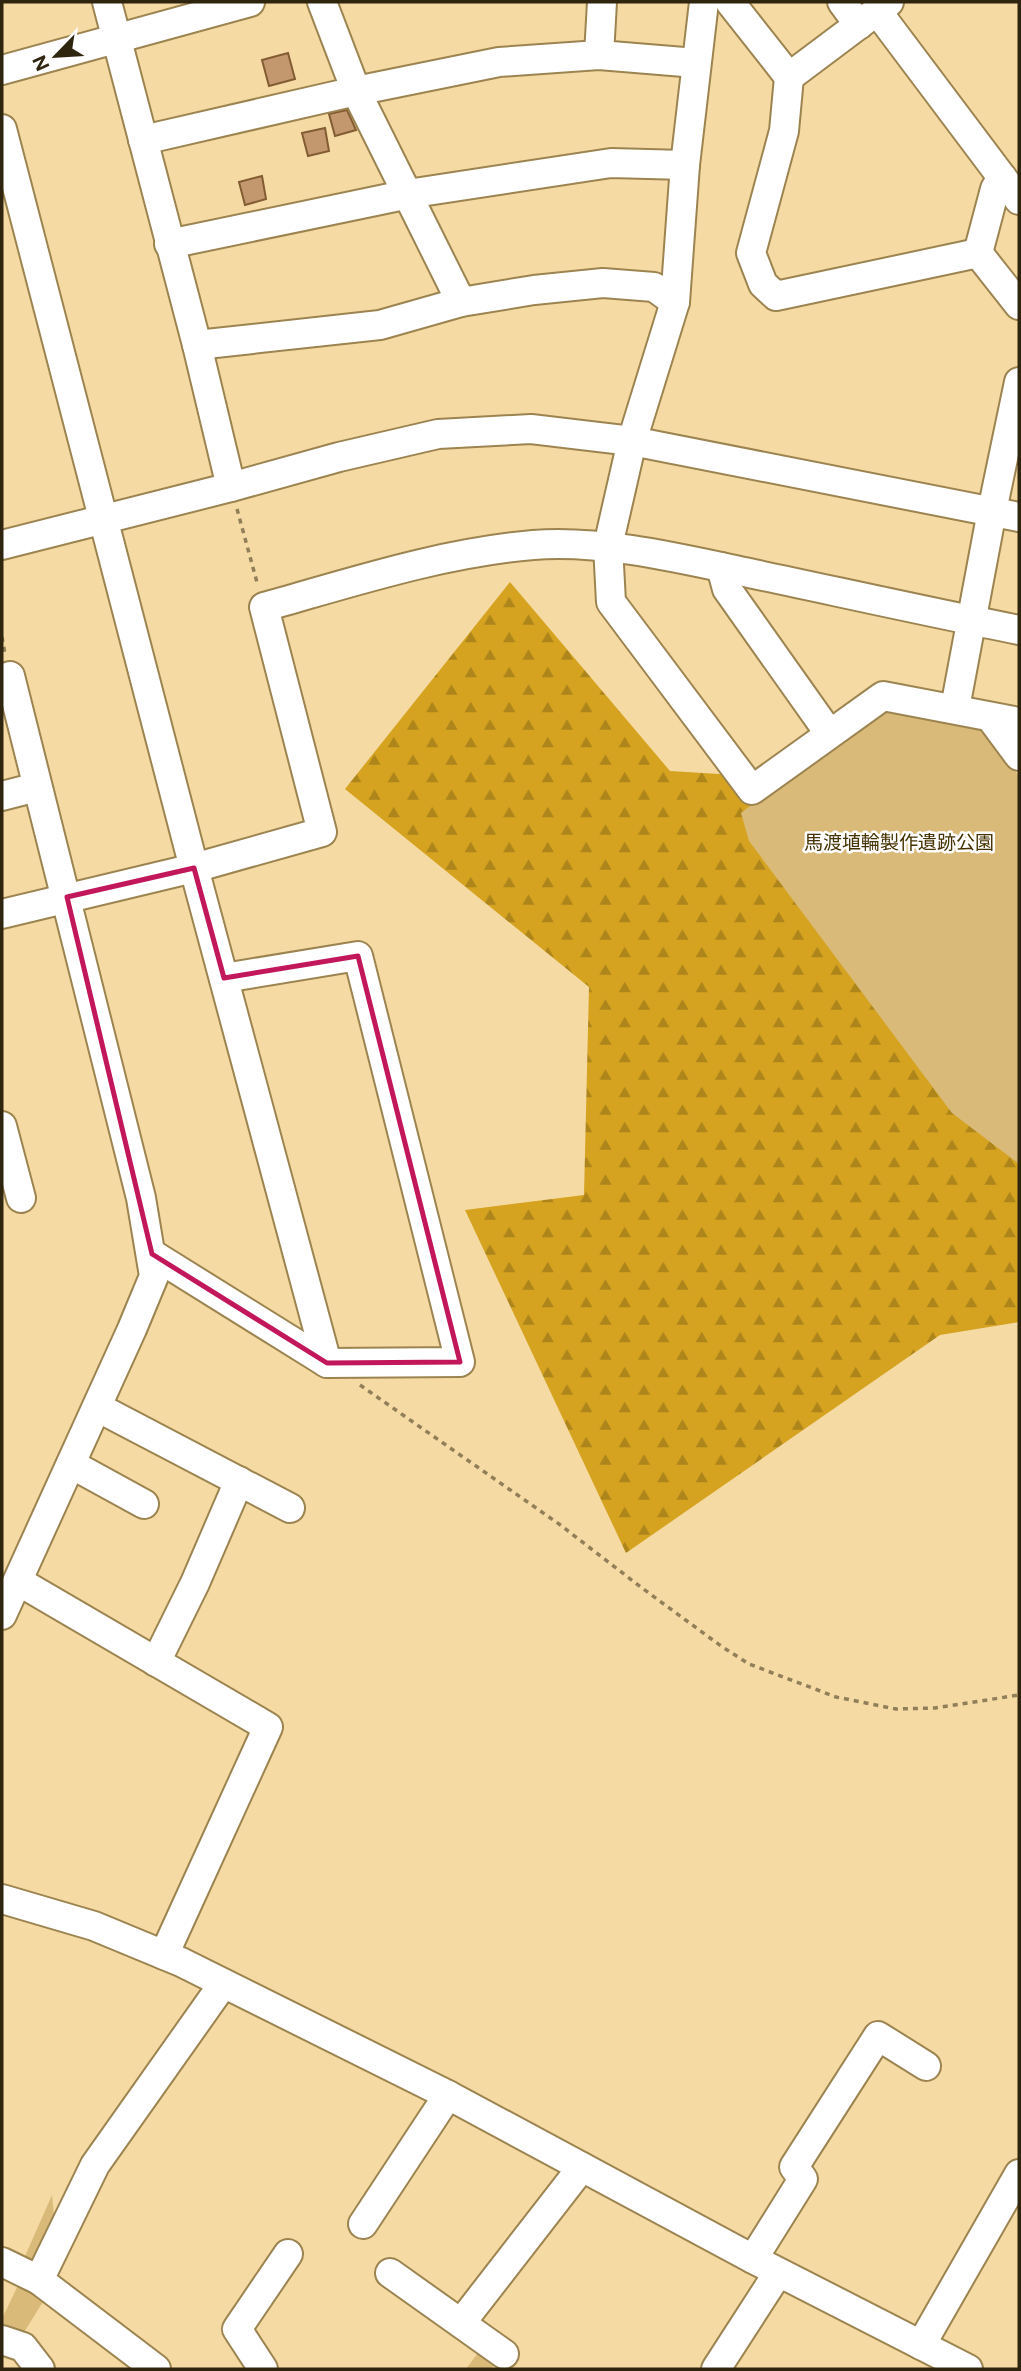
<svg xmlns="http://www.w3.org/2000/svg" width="1021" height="2371" font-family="Figtree,'Noto Sans JP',sans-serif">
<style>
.forest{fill:url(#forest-firs)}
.park{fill:#d9ba79}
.building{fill:#c3986f;stroke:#835c34;stroke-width:2}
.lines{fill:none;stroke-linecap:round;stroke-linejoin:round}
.minor-casing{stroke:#9c8450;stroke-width:32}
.path{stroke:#917f59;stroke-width:3.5;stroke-dasharray:5 5;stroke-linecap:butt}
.minor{stroke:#fff;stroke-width:28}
.marked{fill:none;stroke:#c2185b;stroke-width:5;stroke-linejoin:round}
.labels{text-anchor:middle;stroke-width:5;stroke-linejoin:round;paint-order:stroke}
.park-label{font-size:19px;fill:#453200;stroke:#fefefe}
</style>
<defs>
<pattern id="forest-firs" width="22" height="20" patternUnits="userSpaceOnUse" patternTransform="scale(1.75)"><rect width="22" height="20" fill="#d5a31f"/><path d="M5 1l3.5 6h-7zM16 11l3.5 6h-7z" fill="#ad851a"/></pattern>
</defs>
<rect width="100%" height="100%" fill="#f5daa4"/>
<path class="forest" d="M510 582 670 771 886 784 1019 1110V1322L940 1335 626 1553 465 1210 584 1195 589 987 345 789Z"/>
<g class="park">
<path d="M887 707 965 721 982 730 1019 776V1164L952 1113 749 841 741 813 865 716Z"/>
<path d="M52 2195 55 2226 40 2261 22 2263Z"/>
<path d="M19 2283 46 2297 21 2337 2 2328V2319Z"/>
<path d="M483 2346 498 2359 491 2369H466Z"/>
</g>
<g class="building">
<path d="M288 53 295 79 269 86 262 60Z"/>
<path d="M347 110 356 130 335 136 329 114Z"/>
<path d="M325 128 329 151 308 156 302 133Z"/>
<path d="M262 176 266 199 245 205 239 182Z"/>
</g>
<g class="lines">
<g class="minor-casing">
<g id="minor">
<path d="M107 2 197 345 231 487"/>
<path d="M322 2 356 91 461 302"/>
<path d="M704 2 685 165 675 302 632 441 608 546 611 602 752 790 883 696 1019 722"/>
<path d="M730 2 789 77 784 131 751 253 763 284 776 296 978 253 1019 305"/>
<path d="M842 2 859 25"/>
<path d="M877 11 1019 200"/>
<path d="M599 55 602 2"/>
<path d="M2 70 250 2"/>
<path d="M789 77 889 2"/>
<path d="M2 129 194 868 327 1363"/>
<path d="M143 140 356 91 499 62 599 55 696 63"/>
<path d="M169 244 414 193 611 163 685 165"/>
<path d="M978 253 995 189 1002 177"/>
<path d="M197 345 380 325 461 302 534 290 603 283 654 287 675 302"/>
<path d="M2 545 231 487 339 457 438 434 531 429 632 441 1019 517"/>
<path d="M721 567 727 589 829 733"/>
<path d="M2 679 10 676 141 1198 154 1276 132 1329 2 1615"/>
<path d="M955 708 992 511 1019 382"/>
<path d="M990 717 1019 756"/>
<path d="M2 796 37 787"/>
<path d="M2 914 194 868 322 832 264 607C353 582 441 553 533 545 600 539 683 559 749 573 839 592 929 612 1019 630"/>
<path d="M2 1126 21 1198"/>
<path d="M152 1254 327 1363 460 1362 358 956 224 978"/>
<path d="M97 1407 290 1508"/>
<path d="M71 1464 144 1504"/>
<path d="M18 1581 268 1727 164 1955"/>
<path d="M156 1662 195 1583 239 1481"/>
<path d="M2 1899 94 1926 181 1962 448 2095 753 2259 968 2369"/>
<path d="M363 2224 448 2095"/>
<path d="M753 2259 803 2179 794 2167 878 2036 926 2066"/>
<path d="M2 2262 39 2280"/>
<path d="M390 2273 504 2354"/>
<path d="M461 2323 582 2167"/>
<path d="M2 2340 23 2347 40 2369"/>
<path d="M921 2345 1019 2174"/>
<path d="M156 2369 39 2280 95 2165 223 1984"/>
<path d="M263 2369 237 2329 288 2254"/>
<path d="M716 2369 778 2273"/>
</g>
</g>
<g class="path">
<path d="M237 509 258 586"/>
<path d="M2 637 5 654"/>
<path d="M360 1385 559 1524 642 1588 721 1646 749 1664 836 1697 896 1709 935 1708 1019 1695"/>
</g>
<use href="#minor" class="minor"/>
</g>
<path class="marked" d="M194 868 224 978 358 956 460 1362 327 1363 152 1254 67 897Z"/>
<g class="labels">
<g class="park-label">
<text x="899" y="849">馬渡埴輪製作遺跡公園</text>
</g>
</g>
<rect width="1021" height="2371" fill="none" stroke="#2f250f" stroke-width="7"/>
<g transform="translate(56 56) rotate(245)" stroke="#fefefe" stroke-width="5" paint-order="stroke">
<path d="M0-5L12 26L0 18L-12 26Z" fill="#2f250f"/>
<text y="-10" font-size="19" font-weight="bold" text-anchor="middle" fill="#2f250f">N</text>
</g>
</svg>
